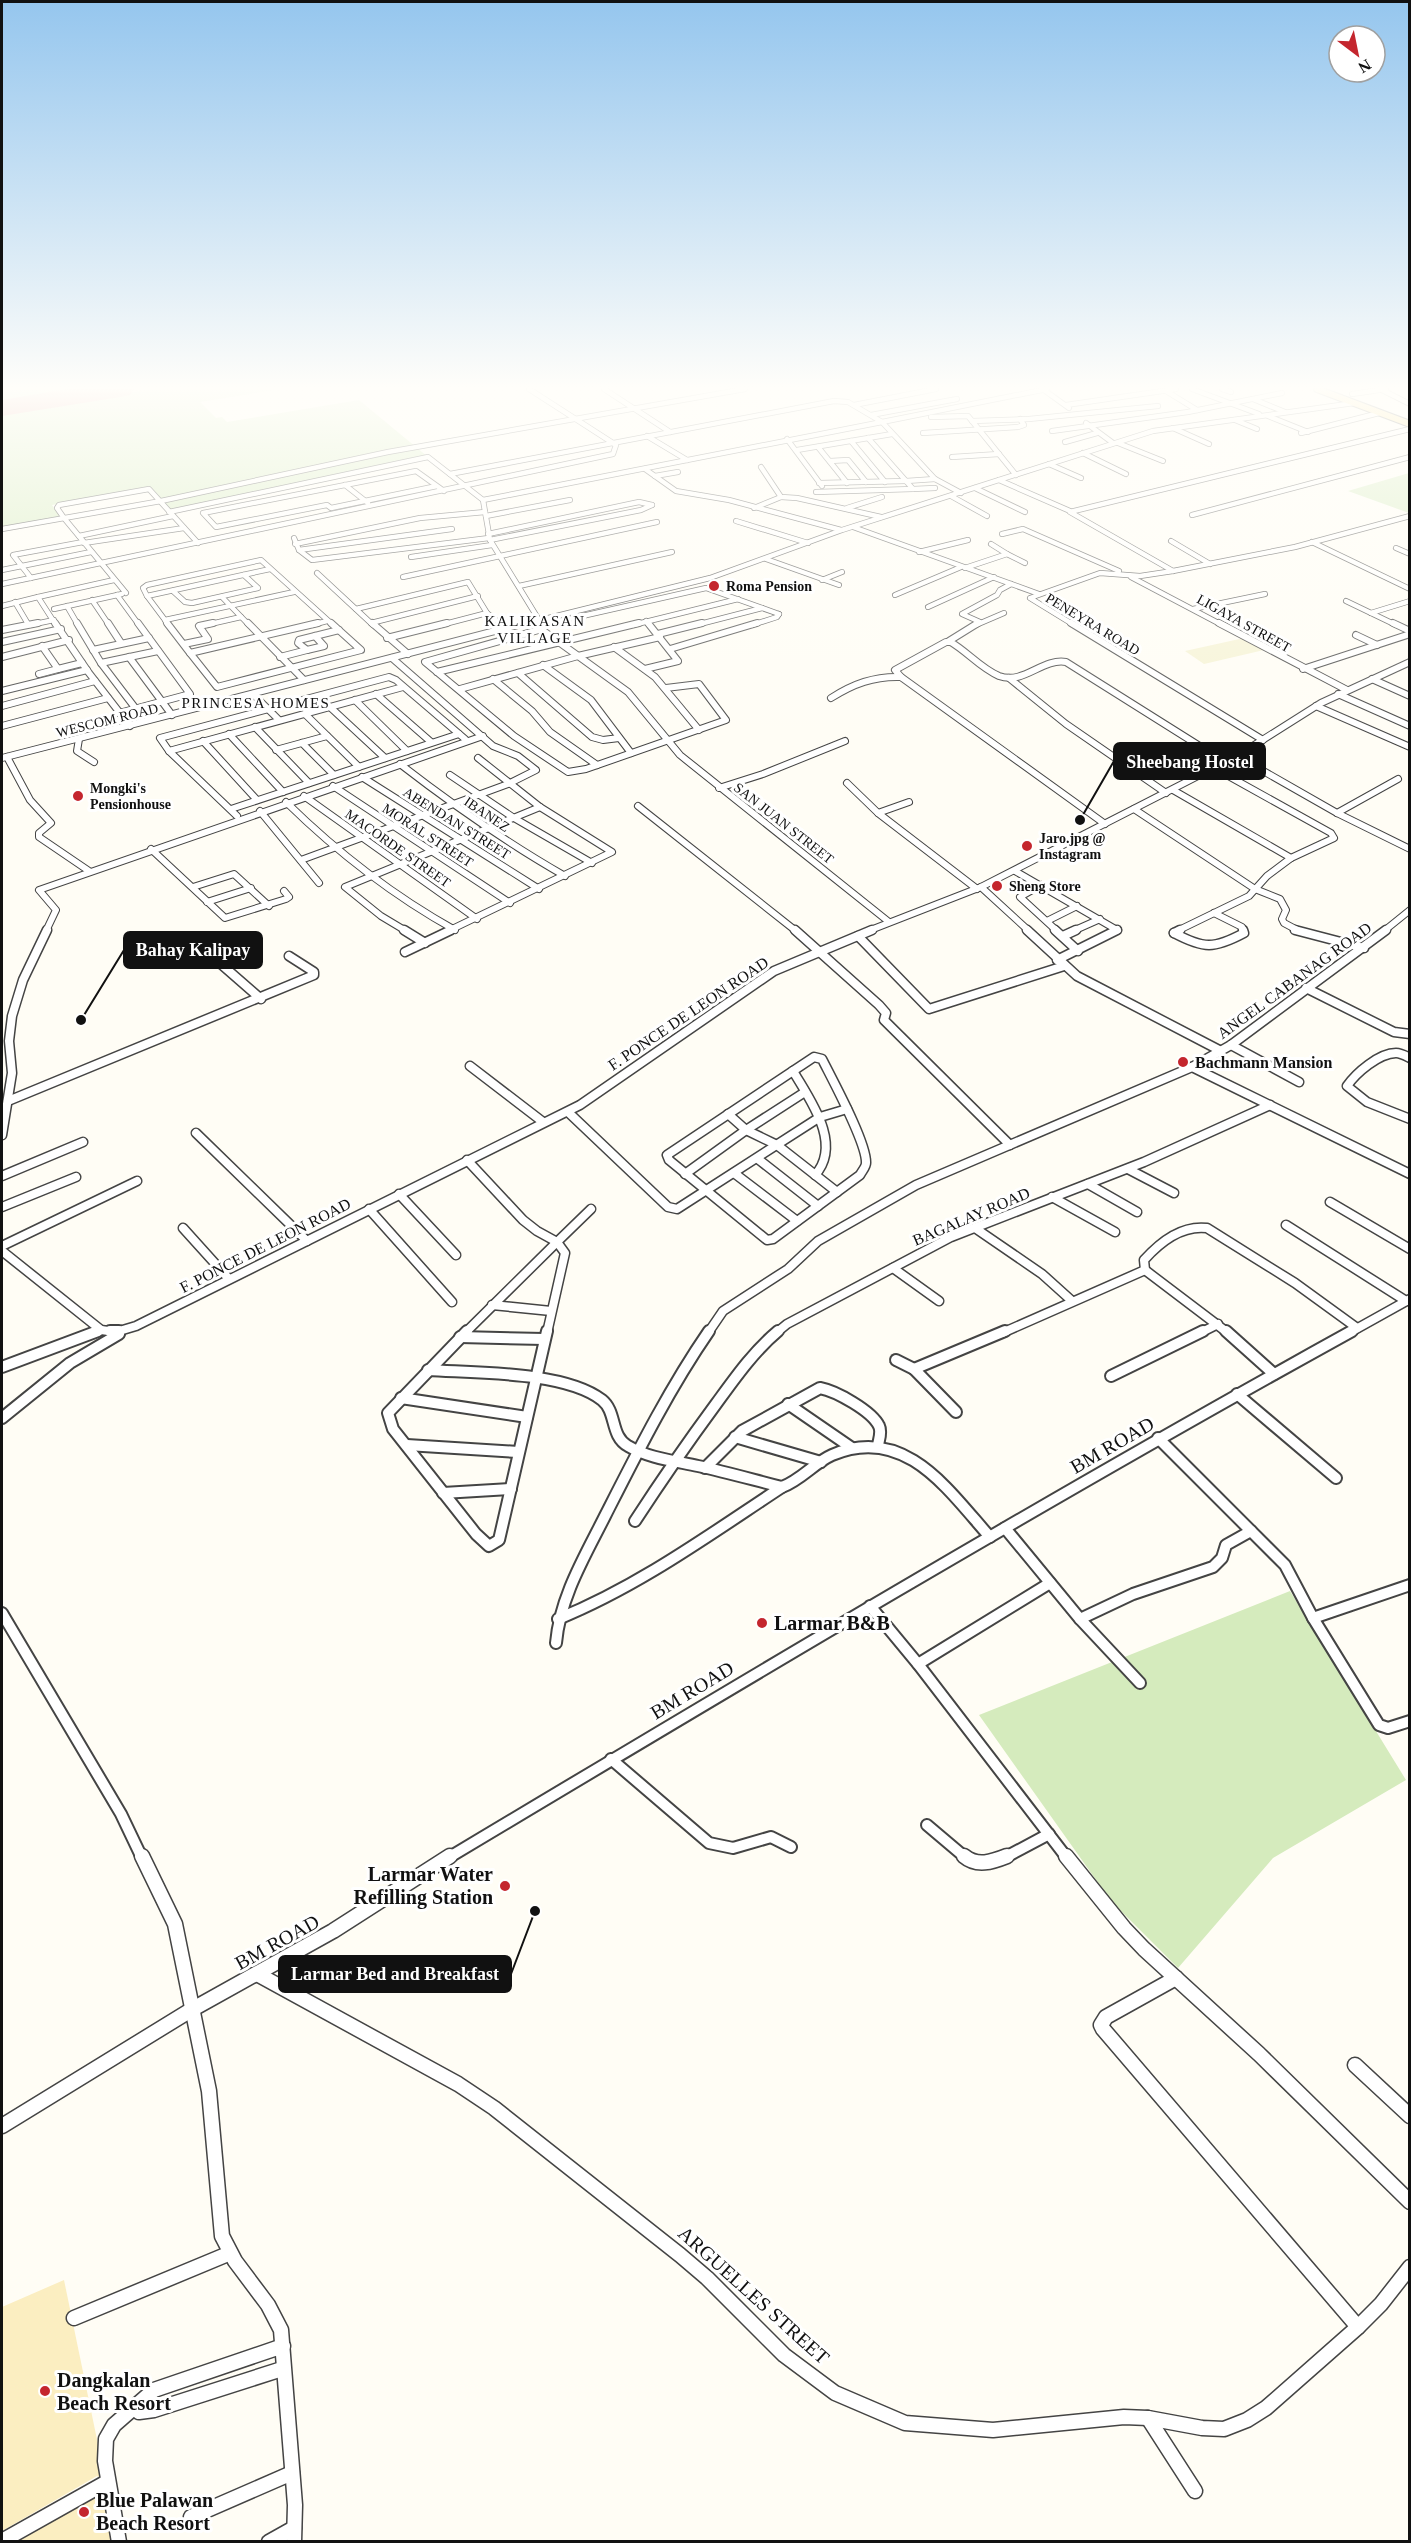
<svg xmlns="http://www.w3.org/2000/svg" width="1411" height="2543" font-family="'Times New Roman',serif">
<style>
.farmland{fill:#f6f3d4}
.green{fill:#d5ebbd}
.sand{fill:#fbeec1}
.lines{fill:none;stroke-linecap:round;stroke-linejoin:round}
.runway{fill:#e29292;fill-rule:evenodd}
.minor-far4-casing{stroke:#444;stroke-width:6}
.minor-far3-casing{stroke:#444;stroke-width:8}
.minor-far2-casing{stroke:#444;stroke-width:11}
.minor-far1-casing{stroke:#444;stroke-width:14}
.minor-casing{stroke:#444;stroke-width:17}
.major-casing{stroke:#222;stroke-width:8}
.minor-far4{stroke:#fff;stroke-width:4.5}
.minor-far3{stroke:#fff;stroke-width:6}
.minor-far2{stroke:#fff;stroke-width:8}
.minor-far1{stroke:#fff;stroke-width:10}
.minor{stroke:#fff;stroke-width:14}
.major{stroke:#f9d66b;stroke-width:6}
.poi-dot{fill:#c4262e;stroke:#fff;stroke-width:2}
.labels{text-anchor:middle;stroke-width:6;stroke-linejoin:round;paint-order:stroke}
.far-poi-label{font-size:14px;font-weight:bold;fill:#111;stroke:#fff;text-anchor:start}
.far-street-label{font-size:14px;fill:#111;stroke:#fff}
.far-neighbourhood-label{font-size:15px;letter-spacing:1.5px;fill:#111;stroke:#fff}
.street-label{font-size:16px;fill:#111;stroke:#fff}
.poi-label{font-size:16px;font-weight:bold;fill:#111;stroke:#fff;text-anchor:start}
.near-street-label{font-size:20px;fill:#111;stroke:#fff}
.near-poi-label{font-size:20px;font-weight:bold;fill:#111;stroke:#fff;text-anchor:start}
.leader{fill:none;stroke:#111;stroke-width:2}
.callout-dot{fill:#111;stroke:#fff;stroke-width:2}
.callout{fill:#111;stroke:#111;stroke-width:2}
.callout-label{font-size:18px;text-anchor:middle;font-weight:bold;fill:#fff}
</style>
<rect width="100%" height="100%" fill="#fffdf5"/>
<path class="farmland" d="M1244 638 1264 650 1204 664 1185 651Z"/>
<g class="green">
<path d="M2 389H90L2 403Z"/>
<path d="M151 389H280L200 402 216 418 222 417 227 422 359 400 428 457 167 510 148 488 52 505 62 519 2 529V413Z"/>
<path d="M1409 473V513L1348 491Z"/>
<path d="M1290 1591 1406 1780 1273 1858 1178 1968 1111 1901 979 1715Z"/>
</g>
<path class="sand" d="M64 2280 118 2541H3L107 2482 97 2476 2 2531V2307Z"/>
<g class="lines">
<path class="runway" d="M67 389H134L130 395 120 397 2 416V400Z"/>
<g class="minor-far4-casing">
<g id="minor-far4">
<path d="M604 389 670 432"/>
<path d="M1192 389 1259 414"/>
<path d="M1222 389 1231 392"/>
<path d="M1044 390 1069 408"/>
<path d="M1382 390 1410 404"/>
<path d="M1166 391 1197 410"/>
<path d="M1352 394 1386 389"/>
<path d="M1253 399 1285 412"/>
<path d="M854 405 936 389"/>
<path d="M1066 405 1176 389"/>
<path d="M871 415 957 399"/>
<path d="M1268 416 1308 432"/>
<path d="M931 417 968 416 1016 475"/>
<path d="M1235 420 1257 429"/>
<path d="M972 421 1029 419 1158 406"/>
<path d="M1086 423 1113 443"/>
<path d="M1173 428 1209 444"/>
<path d="M1052 431 1188 412 1282 393"/>
<path d="M923 433 1018 427 1024 425 1020 419"/>
<path d="M1301 433 1379 413"/>
<path d="M647 436 687 460"/>
<path d="M868 438 906 481"/>
<path d="M787 439 822 486"/>
<path d="M851 441 885 482"/>
<path d="M1065 442 1097 433"/>
<path d="M1118 443 1163 461"/>
<path d="M818 447 847 483"/>
<path d="M797 450 892 434"/>
<path d="M1083 453 1126 474"/>
<path d="M952 457 999 454"/>
<path d="M830 461 848 460 866 482"/>
<path d="M1049 464 1081 478"/>
<path d="M761 467 781 497 797 498 881 517"/>
<path d="M645 469 676 491 729 500 841 530"/>
<path d="M450 474 834 401 848 402 882 422 1047 389"/>
<path d="M655 476 678 472"/>
<path d="M999 480 1070 511"/>
<path d="M819 483 906 481"/>
<path d="M345 485 368 503"/>
<path d="M437 486 331 508 327 505 216 527 203 513 416 471 444 491"/>
<path d="M975 488 1025 512"/>
<path d="M913 489 935 488"/>
<path d="M816 492 913 489 906 481 935 479"/>
<path d="M951 496 987 516"/>
<path d="M483 500 882 422 935 479 961 493"/>
<path d="M754 508 781 497"/>
<path d="M847 508 882 497"/>
<path d="M169 512 428 457 483 500 490 540 539 620"/>
<path d="M1192 515 1410 457"/>
<path d="M486 516 570 500"/>
<path d="M736 521 808 543"/>
<path d="M853 527 1039 594"/>
<path d="M2 529 161 501 388 452 745 389"/>
<path d="M488 534 639 502 652 505"/>
<path d="M1002 534 1023 529 1119 571"/>
<path d="M79 536 173 516"/>
<path d="M294 538 299 550 312 560 489 538"/>
<path d="M490 540 641 510 652 505"/>
<path d="M1171 541 1210 564"/>
<path d="M1312 542 1410 589"/>
<path d="M84 543 184 528"/>
<path d="M295 544 420 518 485 512"/>
<path d="M991 544 1007 554"/>
<path d="M1396 548 1410 554"/>
<path d="M299 550 452 529"/>
<path d="M919 552 968 540"/>
<path d="M411 557 492 545"/>
<path d="M766 559 839 585"/>
<path d="M965 568 1007 554 1025 563"/>
<path d="M2 570 91 552"/>
<path d="M1173 571 1070 512 1410 429"/>
<path d="M317 573 373 625"/>
<path d="M403 577 657 522"/>
<path d="M1131 577 1222 625"/>
<path d="M31 578 13 555 83 542"/>
<path d="M822 580 842 572"/>
<path d="M2 584 613 454 616 445 529 389"/>
<path d="M519 586 672 552"/>
<path d="M173 591 185 602 192 603 258 588 244 575"/>
<path d="M126 593 64 518 57 508 59 505 149 489 198 543"/>
<path d="M117 595 139 625"/>
<path d="M895 595 961 567"/>
<path d="M147 596 143 588 147 585 261 560 333 625"/>
<path d="M38 597 114 580"/>
<path d="M222 597 249 625"/>
<path d="M92 600 109 625"/>
<path d="M1346 601 1396 625"/>
<path d="M15 602 28 624"/>
<path d="M2 606 38 597 56 625"/>
<path d="M67 606 78 625"/>
<path d="M928 607 994 577"/>
<path d="M54 609 122 594"/>
<path d="M356 609 468 582 487 613 502 625"/>
<path d="M1193 609 1265 594"/>
<path d="M1371 613 1410 601"/>
<path d="M165 620 147 596 270 569"/>
<path d="M646 621 649 625"/>
<path d="M980 622 962 614 997 595 1000 590 1011 584"/>
<path d="M371 623 478 596"/>
<path d="M547 624 706 588 779 614"/>
<path d="M30 625 54 620"/>
<path d="M168 625 165 620 294 592"/>
<path d="M206 625 241 617"/>
<path d="M312 625 327 621"/>
<path d="M441 625 487 613"/>
<path d="M520 625 710 578 842 530 1153 431 1354 403"/>
<path d="M633 625 738 599"/>
<path d="M696 625 762 608"/>
<path d="M752 625 777 617 779 614"/>
<path d="M976 625 1004 613"/>
<path d="M1074 625 1030 598 1100 573 1140 576 1173 571 1295 547 1410 516"/>
</g>
</g>
<g class="minor-far3-casing">
<g id="minor-far3">
<path d="M55 623 89 673 130 726"/>
<path d="M77 623 101 663 136 709"/>
<path d="M108 623 121 643"/>
<path d="M167 623 190 653"/>
<path d="M248 623 304 680"/>
<path d="M318 623 190 653 217 687 361 650 331 623"/>
<path d="M372 623 408 654"/>
<path d="M500 623 506 628"/>
<path d="M978 623 949 641C967 651 980 668 999 676 1024 685 1042 658 1066 662L1225 762"/>
<path d="M1071 623 1263 740"/>
<path d="M1219 623 1347 690"/>
<path d="M1393 623 1410 631"/>
<path d="M547 624 551 623"/>
<path d="M538 627 628 692 680 755 889 922"/>
<path d="M542 629 425 662 514 736 568 772 586 769 726 720 699 684 666 688"/>
<path d="M2 630 38 623"/>
<path d="M658 634 702 623"/>
<path d="M1356 635 1377 645"/>
<path d="M387 638 447 623"/>
<path d="M2 642 61 629"/>
<path d="M184 644 208 639 199 626 213 623"/>
<path d="M42 646 58 669 82 663"/>
<path d="M614 647 655 677 699 730"/>
<path d="M670 649 757 623"/>
<path d="M93 650 149 638"/>
<path d="M307 650 324 646 315 636"/>
<path d="M2 657 69 640"/>
<path d="M129 657 172 715"/>
<path d="M280 657 307 650 298 643 299 640 339 630"/>
<path d="M101 663 158 651"/>
<path d="M543 665 591 700 631 753"/>
<path d="M645 669 678 661 648 623"/>
<path d="M1303 669 1410 634"/>
<path d="M437 672 639 623"/>
<path d="M518 673 592 737 603 740 619 738"/>
<path d="M39 674 58 669"/>
<path d="M901 677 895 670 946 642H951"/>
<path d="M1009 678 1066 724 1166 793"/>
<path d="M493 679 532 711 550 732 597 765"/>
<path d="M1372 679 1410 696"/>
<path d="M460 689 578 656 660 637"/>
<path d="M2 691 87 670"/>
<path d="M253 694 279 720"/>
<path d="M376 694 431 742"/>
<path d="M1338 694 1410 726"/>
<path d="M831 698C853 684 874 676 901 677L1105 824"/>
<path d="M355 700 407 751"/>
<path d="M2 706 95 681"/>
<path d="M1316 706 1410 747"/>
<path d="M330 707 385 758"/>
<path d="M119 713 190 694 138 623"/>
<path d="M305 714 359 767"/>
<path d="M2 726 108 698"/>
<path d="M255 727 309 783"/>
<path d="M229 734 283 792"/>
<path d="M79 739 77 751 94 762"/>
<path d="M203 741 257 800"/>
<path d="M302 743 334 775"/>
<path d="M276 750 327 736"/>
<path d="M169 751 403 687"/>
<path d="M1237 756 1337 813 1410 849"/>
<path d="M7 757 30 800 51 823 39 833V837L89 871"/>
<path d="M2 758 526 623"/>
<path d="M400 764C453 805 507 843 565 876"/>
<path d="M450 775 514 818 592 863"/>
<path d="M362 777 539 889"/>
<path d="M847 783 878 813 977 889"/>
<path d="M333 786 510 903"/>
<path d="M719 788 763 774 845 741"/>
<path d="M1173 790 1291 858"/>
<path d="M304 796 477 919"/>
<path d="M286 802C337 852 392 895 455 930"/>
<path d="M638 806 796 931"/>
<path d="M231 809 459 734"/>
<path d="M1134 809 1255 889 1280 899 1286 910 1282 919 1284 923 1299 931"/>
<path d="M260 811 319 883"/>
<path d="M878 813 909 802"/>
<path d="M1337 813 1398 779"/>
<path d="M237 816 169 751 160 738 389 677 396 680 465 739"/>
<path d="M151 849 225 918 286 899 289 897 284 891"/>
<path d="M301 860 508 784 536 770 518 756 493 746 392 658"/>
<path d="M1015 871 1117 930 1114 931"/>
<path d="M1041 885 1020 897 1057 931"/>
<path d="M193 887 234 874 269 906"/>
<path d="M981 887 1029 931"/>
<path d="M207 902 251 888"/>
<path d="M1214 913 1242 927 1243 931"/>
<path d="M1047 921 1077 906"/>
<path d="M46 931 56 910 39 890 483 736"/>
<path d="M406 931 381 916 345 887 540 807"/>
<path d="M448 931 612 852 540 807 478 758"/>
<path d="M868 931 981 887 1237 756 1321 703 1410 662"/>
<path d="M1073 931 1100 919"/>
<path d="M1177 931 1249 896 1267 876 1291 858 1334 838 1331 833 1214 768"/>
<path d="M1384 931 1410 910"/>
</g>
</g>
<g class="minor-far2-casing">
<g id="minor-far2">
<path d="M404 930 425 943"/>
<path d="M795 930 879 1005 886 1013 884 1020 1010 1145"/>
<path d="M1027 930 1077 976 1221 1051"/>
<path d="M1055 930 1078 951"/>
<path d="M1295 930 1364 948"/>
<path d="M1174 933 1180 930"/>
<path d="M1174 933C1204 949 1214 949 1244 933L1243 930"/>
<path d="M858 936 929 1009 1064 966"/>
<path d="M1063 936 1076 930"/>
<path d="M198 944 261 999"/>
<path d="M405 952 451 930"/>
<path d="M1057 960 1117 930"/>
<path d="M1306 988 1394 1032 1410 1034"/>
<path d="M1231 1045 1299 1082"/>
<path d="M814 1057 822 1059C832 1079 867 1143 866 1163 866 1167 862 1171 860 1175L773 1239 767 1240 669 1160 667 1155Z"/>
<path d="M1410 1058C1406 1056 1401 1053 1396 1053 1379 1053 1356 1073 1347 1086L1367 1102 1410 1119"/>
<path d="M470 1066 543 1122"/>
<path d="M1192 1067 1410 1174"/>
<path d="M793 1071C810 1100 843 1144 815 1175"/>
<path d="M8 1101 314 975V972L289 956"/>
<path d="M568 1112 668 1207 677 1209 820 1117 847 1109"/>
<path d="M728 1114 746 1130 777 1145 837 1192"/>
<path d="M196 1133 307 1241"/>
<path d="M2 1135 12 1073 9 1041 12 1016 23 980 47 930"/>
<path d="M758 1159 818 1206"/>
<path d="M467 1160 523 1220 537 1231 557 1242"/>
<path d="M1128 1169 1174 1193"/>
<path d="M734 1173 797 1221"/>
<path d="M685 1174 746 1130 805 1092"/>
<path d="M2 1176 83 1142"/>
<path d="M1088 1184 1137 1212"/>
<path d="M399 1194 456 1255"/>
<path d="M1052 1197 1115 1232"/>
<path d="M1330 1202 1410 1249"/>
<path d="M2 1207 76 1177"/>
<path d="M369 1209 452 1302"/>
<path d="M1286 1225 1406 1301"/>
<path d="M183 1228 229 1279"/>
<path d="M975 1228 1042 1274 1072 1301"/>
<path d="M557 1242 591 1209"/>
<path d="M2 1246 137 1181"/>
<path d="M2 1251 101 1330 116 1332 136 1326 580 1105 774 971 872 930"/>
<path d="M893 1268 939 1301"/>
<path d="M1145 1270 1228 1333"/>
<path d="M492 1305 551 1311"/>
<path d="M94 1333 101 1330"/>
<path d="M465 1333 557 1242"/>
<path d="M547 1333 565 1253 557 1242"/>
<path d="M708 1333 723 1311 788 1269 818 1241 916 1185 1192 1067 1231 1045 1386 930"/>
<path d="M776 1333 787 1324 951 1237 1144 1162 1270 1105"/>
<path d="M1002 1333 1145 1270 1144 1260C1160 1242 1182 1225 1207 1228L1295 1283 1357 1328"/>
<path d="M1200 1333 1218 1324"/>
<path d="M1349 1333 1410 1299"/>
</g>
</g>
<g class="minor-far1-casing">
<g id="minor-far1">
<path d="M110 1331H119"/>
<path d="M467 1331 388 1413 393 1429 476 1534 489 1546 499 1540 547 1331"/>
<path d="M1226 1331 1274 1374"/>
<path d="M460 1337 544 1339"/>
<path d="M896 1360 914 1369"/>
<path d="M2 1367 98 1331"/>
<path d="M428 1370C474 1373 565 1371 602 1400 617 1412 610 1436 628 1446 648 1458 675 1461 698 1466 726 1472 754 1480 782 1487 801 1480 814 1463 832 1455 905 1424 948 1490 990 1537"/>
<path d="M1111 1376 1203 1331"/>
<path d="M1237 1394 1336 1478"/>
<path d="M401 1398 527 1417"/>
<path d="M788 1404 852 1448"/>
<path d="M956 1412 914 1369 1005 1331"/>
<path d="M2 1418 70 1363 119 1334"/>
<path d="M735 1437 821 1462"/>
<path d="M1158 1438 1285 1565 1313 1618 1379 1725 1388 1728 1410 1721"/>
<path d="M407 1445 518 1452"/>
<path d="M705 1468 742 1431 820 1388C836 1391 872 1411 879 1426 882 1432 879 1439 878 1445"/>
<path d="M443 1493 511 1489"/>
<path d="M635 1521C661 1481 688 1442 716 1404 735 1378 753 1352 778 1331"/>
<path d="M1005 1528 1080 1619 1140 1683"/>
<path d="M870 1606 918 1664 1067 1858"/>
<path d="M2 1613 121 1814 142 1858"/>
<path d="M1313 1618 1410 1585"/>
<path d="M558 1619C639 1586 709 1535 782 1487"/>
<path d="M1080 1619 1133 1594 1213 1567 1222 1558 1226 1545 1251 1531"/>
<path d="M556 1643C560 1597 585 1556 605 1516 637 1453 669 1389 709 1331"/>
<path d="M918 1664 1050 1583"/>
<path d="M611 1759 709 1843 733 1848 771 1837 791 1847"/>
<path d="M927 1825 966 1858"/>
<path d="M448 1858C747 1679 1046 1500 1352 1331"/>
<path d="M1004 1858 1049 1834"/>
</g>
</g>
<g class="minor-casing">
<g id="minor">
<path d="M142 1856 175 1924 209 2091 222 2236 235 2261 268 2305 281 2330 295 2505 294 2542"/>
<path d="M964 1856C977 1867 992 1862 1007 1856"/>
<path d="M1066 1856 1124 1928 1144 1949 1259 2054 1410 2202"/>
<path d="M257 1974 458 2084 494 2108 680 2255 707 2278 784 2355 835 2393 905 2423 993 2430 1124 2417 1148 2418 1202 2428 1224 2429 1247 2420 1266 2408 1358 2327 1381 2304 1410 2267"/>
<path d="M1176 1978 1106 2017 1101 2025 1103 2029 1358 2327"/>
<path d="M1355 2065 1410 2116"/>
<path d="M2 2126 191 2010 333 1931 450 1856"/>
<path d="M74 2318 228 2254"/>
<path d="M135 2406 139 2412 154 2410 282 2369"/>
<path d="M1148 2418 1195 2491"/>
<path d="M191 2517 292 2473"/>
<path d="M2 2541 107 2482"/>
<path d="M119 2542 105 2461 106 2439 114 2425 154 2390 283 2346"/>
<path d="M269 2542 294 2528"/>
</g>
</g>
<g class="major-casing">
<path id="major" d="M1317 389 1410 424"/>
</g>
<use href="#minor-far4" class="minor-far4"/>
<use href="#minor-far3" class="minor-far3"/>
<use href="#minor-far2" class="minor-far2"/>
<use href="#minor-far1" class="minor-far1"/>
<use href="#minor" class="minor"/>
<use href="#major" class="major"/>
</g>
<linearGradient id="sky" x2="0" y2="1"><stop stop-color="#95c6ee"/><stop offset="0.52" stop-color="#fffefa"/><stop offset="1" stop-color="#fffefa" stop-opacity="0"/></linearGradient>
<rect width="1411" height="745" fill="url(#sky)"/>
<g class="poi-dot">
<circle cx="714" cy="586" r="6"/>
<circle cx="78" cy="796" r="6"/>
<circle cx="1027" cy="846" r="6"/>
<circle cx="997" cy="886" r="6"/>
<circle cx="1183" cy="1062" r="6"/>
<circle cx="762" cy="1623" r="6"/>
<circle cx="505" cy="1886" r="6"/>
<circle cx="45" cy="2391" r="6"/>
<circle cx="84" cy="2512" r="6"/>
</g>
<g class="labels">
<g class="far-poi-label">
<text x="726" y="591">Roma Pension</text>
<text x="90" y="793">Mongki's<tspan x="90" dy="16">Pensionhouse</tspan></text>
<text x="1039" y="843">Jaro.jpg @<tspan x="1039" dy="16">Instagram</tspan></text>
<text x="1009" y="891">Sheng Store</text>
</g>
<g class="far-street-label">
<text transform="translate(1244 623) rotate(29)" y="5">LIGAYA STREET</text>
<text transform="translate(1093 624) rotate(31)" y="5">PENEYRA ROAD</text>
<text transform="translate(107 720) rotate(-14)" y="5">WESCOM ROAD</text>
<text transform="translate(487 814) rotate(34)" y="5">IBANEZ</text>
<text transform="translate(457 823) rotate(32)" y="5">ABENDAN STREET</text>
<text transform="translate(784 823) rotate(38)" y="5">SAN JUAN STREET</text>
<text transform="translate(428 835) rotate(33)" y="5">MORAL STREET</text>
<text transform="translate(398 848) rotate(35)" y="5">MACORDE STREET</text>
</g>
<g class="far-neighbourhood-label">
<text x="535" y="626">KALIKASAN<tspan x="535" dy="17">VILLAGE</tspan></text>
<text x="256" y="708">PRINCESA HOMES</text>
</g>
<g class="street-label">
<text transform="translate(1294 980) rotate(-36)" y="6">ANGEL CABANAG ROAD</text>
<text transform="translate(688 1013) rotate(-34)" y="6">F. PONCE DE LEON ROAD</text>
<text transform="translate(971 1216) rotate(-23)" y="6">BAGALAY ROAD</text>
<text transform="translate(265 1245) rotate(-27)" y="6">F. PONCE DE LEON ROAD</text>
</g>
<g class="poi-label">
<text x="1195" y="1068">Bachmann Mansion</text>
</g>
<g class="near-street-label">
<text transform="translate(1112 1445) rotate(-30)" y="7">BM ROAD</text>
<text transform="translate(692 1690) rotate(-31)" y="7">BM ROAD</text>
<text transform="translate(277 1942) rotate(-29)" y="7">BM ROAD</text>
<text transform="translate(754 2295) rotate(42)" y="7">ARGUELLES STREET</text>
</g>
<g class="near-poi-label">
<text x="774" y="1630">Larmar B&amp;B</text>
<text x="493" y="1881" text-anchor="end">Larmar Water<tspan x="493" dy="23">Refilling Station</tspan></text>
<text x="57" y="2387">Dangkalan<tspan x="57" dy="23">Beach Resort</tspan></text>
<text x="96" y="2507">Blue Palawan<tspan x="96" dy="23">Beach Resort</tspan></text>
</g>
</g>
<path class="leader" d="M1080 820L1114 761M81 1020L124 950M535 1911L511 1974"/>
<g class="callout-dot">
<circle cx="1080" cy="820" r="6"/>
<circle cx="81" cy="1020" r="6"/>
<circle cx="535" cy="1911" r="6"/>
</g>
<g class="callout">
<rect x="1114" y="743" width="151" height="36" rx="6"/>
<rect x="124" y="932" width="138" height="36" rx="6"/>
<rect x="279" y="1956" width="232" height="36" rx="6"/>
</g>
<g class="callout-label">
<text x="1190" y="768">Sheebang Hostel</text>
<text x="193" y="956">Bahay Kalipay</text>
<text x="395" y="1980">Larmar Bed and Breakfast</text>
</g>
<rect width="1411" height="2543" fill="none" stroke="#111111" stroke-width="6"/>
<g transform="translate(1357 54) rotate(148)"><circle r="28" fill="#ffffff" stroke="#a0a0a0" stroke-width="1.5"/>
<path d="M0-4.5L10 22L0 15L-10 22Z" fill="#c4262e"/>
<text y="-9" font-size="16" font-weight="bold" text-anchor="middle" fill="#111111">N</text>
</g>
</svg>
